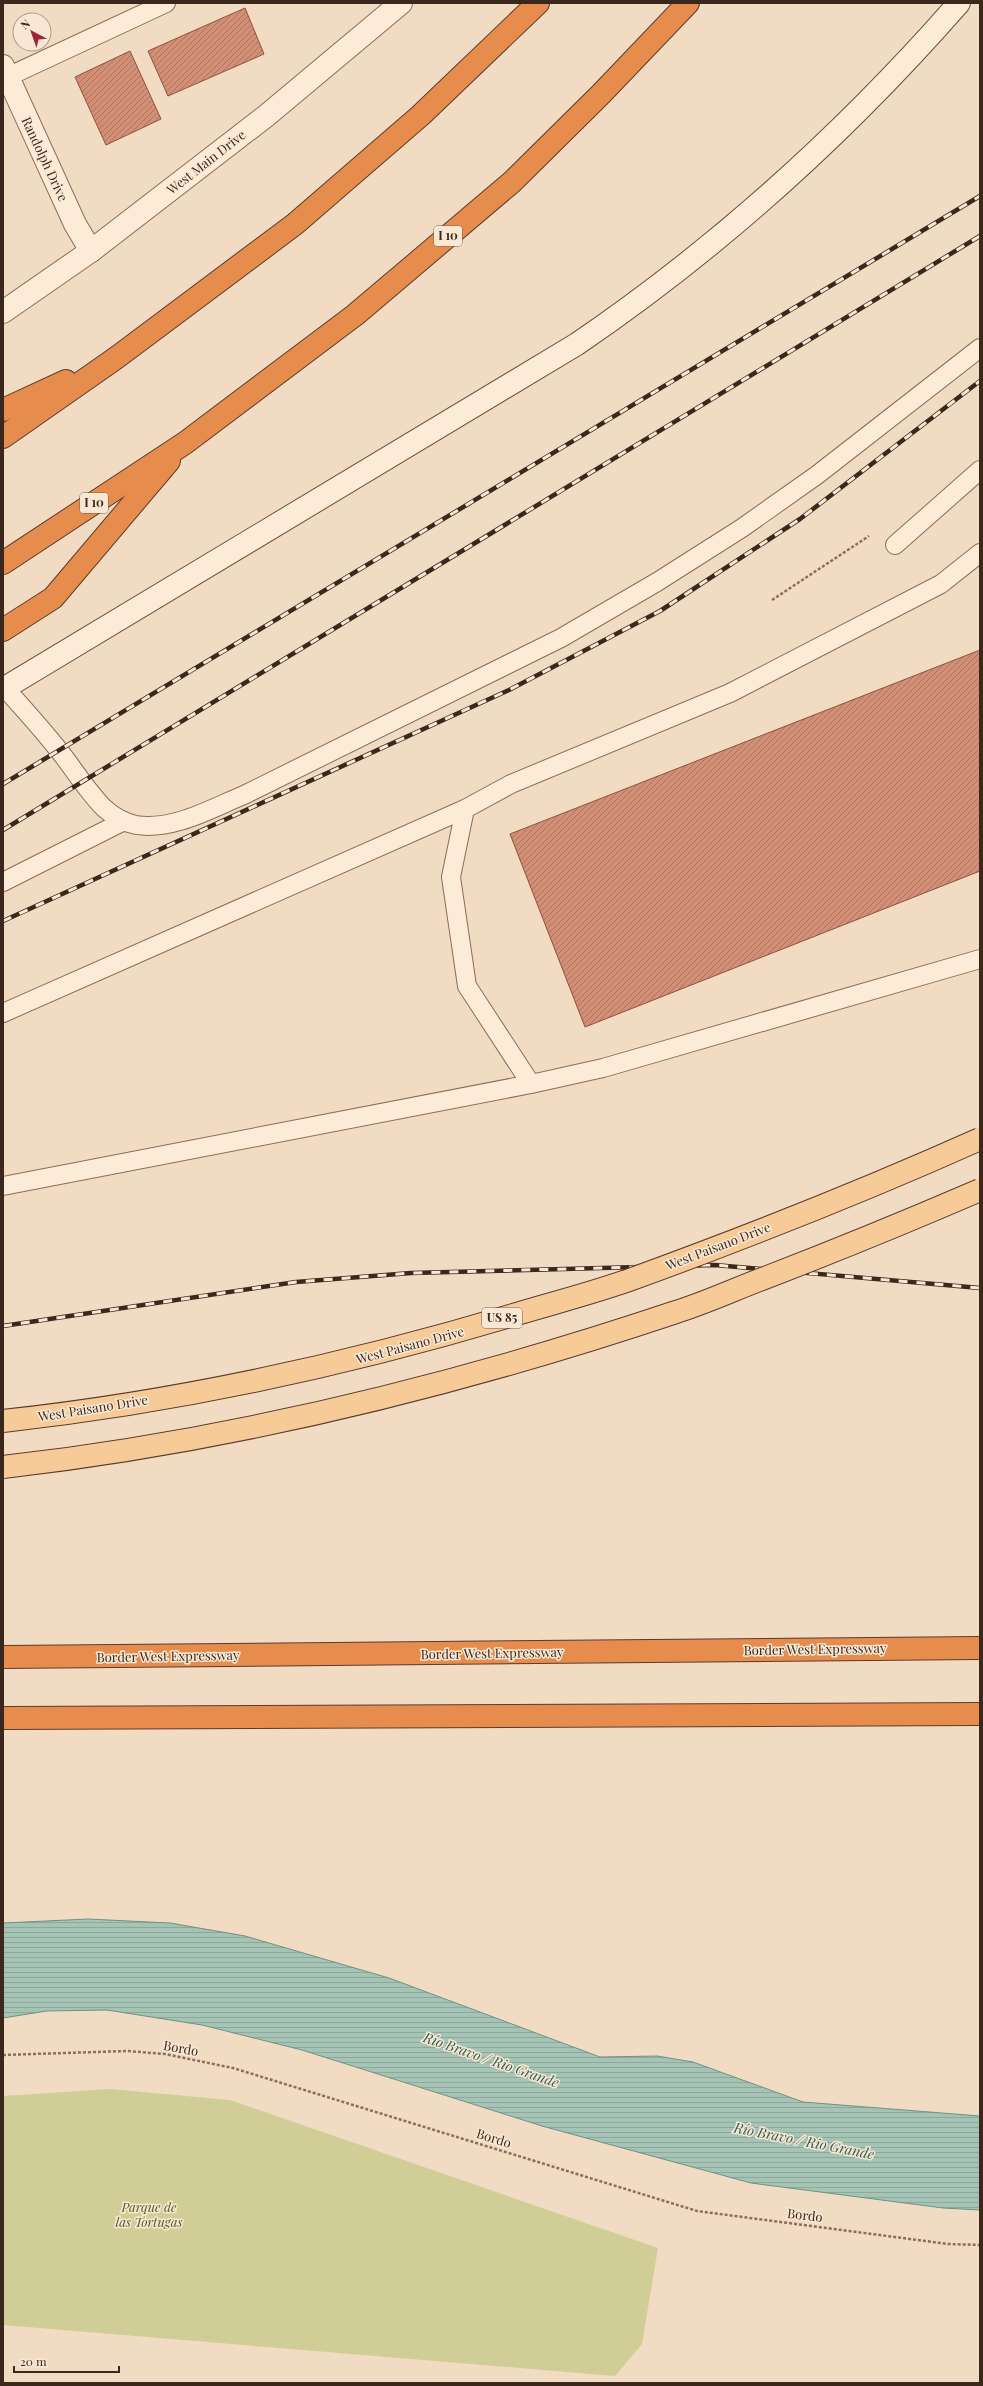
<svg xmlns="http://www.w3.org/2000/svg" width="983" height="2386" font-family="'Playfair Display',serif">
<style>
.green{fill:#d0ce96}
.water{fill:url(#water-rules);stroke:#6b9383}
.building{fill:url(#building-hatch);stroke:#8e503c}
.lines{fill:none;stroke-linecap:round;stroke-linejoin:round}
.lane-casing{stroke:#8d6c58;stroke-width:20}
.street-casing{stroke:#8d6c58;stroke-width:24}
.secondary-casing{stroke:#6f4d3b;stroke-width:24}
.highway-casing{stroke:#5a3b2d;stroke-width:24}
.path{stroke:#8d6c58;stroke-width:2.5;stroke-dasharray:3 2;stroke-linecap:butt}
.lane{stroke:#fbebd7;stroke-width:18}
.street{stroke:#fbebd7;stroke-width:22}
.secondary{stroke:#fbebd7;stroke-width:22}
.highway{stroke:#e68d4e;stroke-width:22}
.rail-casing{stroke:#3c271d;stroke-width:4.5}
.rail{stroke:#f8e8d3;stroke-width:3;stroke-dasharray:9;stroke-linecap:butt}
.primary-bridge-casing{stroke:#5a3b2d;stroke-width:24;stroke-linecap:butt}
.primary-bridge{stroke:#f7cb98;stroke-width:22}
.labels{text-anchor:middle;stroke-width:3;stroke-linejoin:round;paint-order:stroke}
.shield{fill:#f8e8d3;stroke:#746154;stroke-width:1}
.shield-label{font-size:12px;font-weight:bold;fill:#3c271d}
.street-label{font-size:13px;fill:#3c271d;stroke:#f8e8d3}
.park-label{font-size:13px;font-style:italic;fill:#545922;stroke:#f8e8d3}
.water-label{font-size:14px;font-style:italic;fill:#2b5c52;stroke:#f8e8d3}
</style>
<defs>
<pattern id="water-rules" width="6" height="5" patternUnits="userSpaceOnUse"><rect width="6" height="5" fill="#a5c4b6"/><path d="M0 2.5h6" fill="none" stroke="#8fa89c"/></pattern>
<pattern id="building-hatch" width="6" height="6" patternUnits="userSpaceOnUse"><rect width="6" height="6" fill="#d28f76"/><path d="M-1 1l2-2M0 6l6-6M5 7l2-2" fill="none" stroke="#ac7560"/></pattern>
</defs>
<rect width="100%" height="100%" fill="#f1dcc3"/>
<path class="green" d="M110 2089 230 2100 658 2248 642 2344 615 2376 3 2325V2096Z"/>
<path class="water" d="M88 1919 170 1923 245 1936 389 1978 600 2057 657 2056 693 2062 803 2102 980 2116V2210L943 2208 751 2183 542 2126 302 2050 202 2025 107 2010 47 2011 3 2018V1923Z"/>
<g class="building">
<path d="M245 8 264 54 168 96 148 51Z"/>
<path d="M130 51 161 119 106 145 75 77Z"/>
<path d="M980 650V871L585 1027 510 834Z"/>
</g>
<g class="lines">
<g class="lane-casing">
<g id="lane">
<path d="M3 79 166 3"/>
<path d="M895 545 980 470"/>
<path d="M980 553 941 584 730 693 511 784 465 809 451 877 467 986 531 1084 603 1068 980 959"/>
<path d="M5 688C24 709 43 730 61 753 75 771 88 792 104 808 113 816 125 823 136 825 173 831 212 808 244 795L561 638 657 582 742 528 817 475 980 348"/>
<path d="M3 882 124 821"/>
<path d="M3 1013 465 809"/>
<path d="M3 1186 531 1084"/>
</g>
</g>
<g class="street-casing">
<g id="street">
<path d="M3 66 75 224 91 251"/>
<path d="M3 312 91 251 266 116 401 3"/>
</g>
</g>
<g class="secondary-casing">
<path id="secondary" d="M3 689 577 344C718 248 846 132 959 3"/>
</g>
<g class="highway-casing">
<g id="highway">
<path d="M3 410 66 381"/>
<path d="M3 437 116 358 295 224 421 115 538 3"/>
<path d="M3 563 185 443 355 315 512 182 601 94 688 3"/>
<path d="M3 630 53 598 169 461"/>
<path d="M3 1657 980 1648"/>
<path d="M3 1718 980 1714"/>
</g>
</g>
<g class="path">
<path d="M772 600 869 536"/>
<path d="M3 2055 127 2051 165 2054 233 2068 697 2211 948 2244 980 2245"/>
</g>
<use href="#lane" class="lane"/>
<use href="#street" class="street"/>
<use href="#secondary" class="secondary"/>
<use href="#highway" class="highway"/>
<g class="rail-casing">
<g id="rail">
<path d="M3 784 980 196"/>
<path d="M3 830 980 236"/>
<path d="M3 921 509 690 660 611 800 519 980 381"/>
<path d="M3 1326 296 1282 411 1273 715 1265 980 1288"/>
</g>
</g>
<use href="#rail" class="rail"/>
<g class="primary-bridge-casing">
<g id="primary-bridge">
<path d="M3 1421C178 1402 351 1364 520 1313 557 1302 596 1292 632 1279 750 1236 866 1190 980 1139"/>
<path d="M3 1467C232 1441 458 1385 676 1312 705 1303 733 1290 762 1279 835 1251 908 1221 980 1190"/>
</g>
</g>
<use href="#primary-bridge" class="primary-bridge"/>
</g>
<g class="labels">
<g class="shield">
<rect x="434" y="226" width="28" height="20" rx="3"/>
<rect x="80" y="493" width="28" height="20" rx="3"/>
<rect x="482" y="1308" width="40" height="20" rx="3"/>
</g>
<g class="shield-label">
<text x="448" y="240">I 10</text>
<text x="94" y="507">I 10</text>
<text x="502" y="1322">US 85</text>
</g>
<g class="street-label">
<text transform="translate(45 159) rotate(65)" y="5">Randolph Drive</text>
<text transform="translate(206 162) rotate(-38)" y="5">West Main Drive</text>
<text transform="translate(718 1246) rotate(-21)" y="5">West Paisano Drive</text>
<text transform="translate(410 1345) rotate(-15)" y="5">West Paisano Drive</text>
<text transform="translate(93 1408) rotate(-9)" y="5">West Paisano Drive</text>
<text transform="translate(815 1649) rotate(-1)" y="5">Border West Expressway</text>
<text transform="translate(492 1653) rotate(-1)" y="5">Border West Expressway</text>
<text transform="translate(168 1656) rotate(-1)" y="5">Border West Expressway</text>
<text transform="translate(181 2048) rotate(10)" y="5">Bordo</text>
<text transform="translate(494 2138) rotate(17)" y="5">Bordo</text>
<text transform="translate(805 2215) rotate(7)" y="5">Bordo</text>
</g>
<g class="park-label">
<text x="149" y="2212">Parque de<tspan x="149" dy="15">las Tortugas</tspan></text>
</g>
<g class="water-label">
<text transform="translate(491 2060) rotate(19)" y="5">Río Bravo / Rio Grande</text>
<text transform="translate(804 2141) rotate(11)" y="5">Río Bravo / Rio Grande</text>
</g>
</g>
<rect width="983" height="2386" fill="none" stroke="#3c271d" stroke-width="8"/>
<g transform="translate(32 32) rotate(319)"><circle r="19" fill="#f8e8d3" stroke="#ad9b8a"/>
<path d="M0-3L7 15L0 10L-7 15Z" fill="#a02437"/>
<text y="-6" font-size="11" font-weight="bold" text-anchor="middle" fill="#3c271d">N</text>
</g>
<path d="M14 2366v6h105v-6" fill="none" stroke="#3c271d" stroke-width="2"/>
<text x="20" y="2366" font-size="12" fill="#3c271d" stroke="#f8e8d3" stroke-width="3" paint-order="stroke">20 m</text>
</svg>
